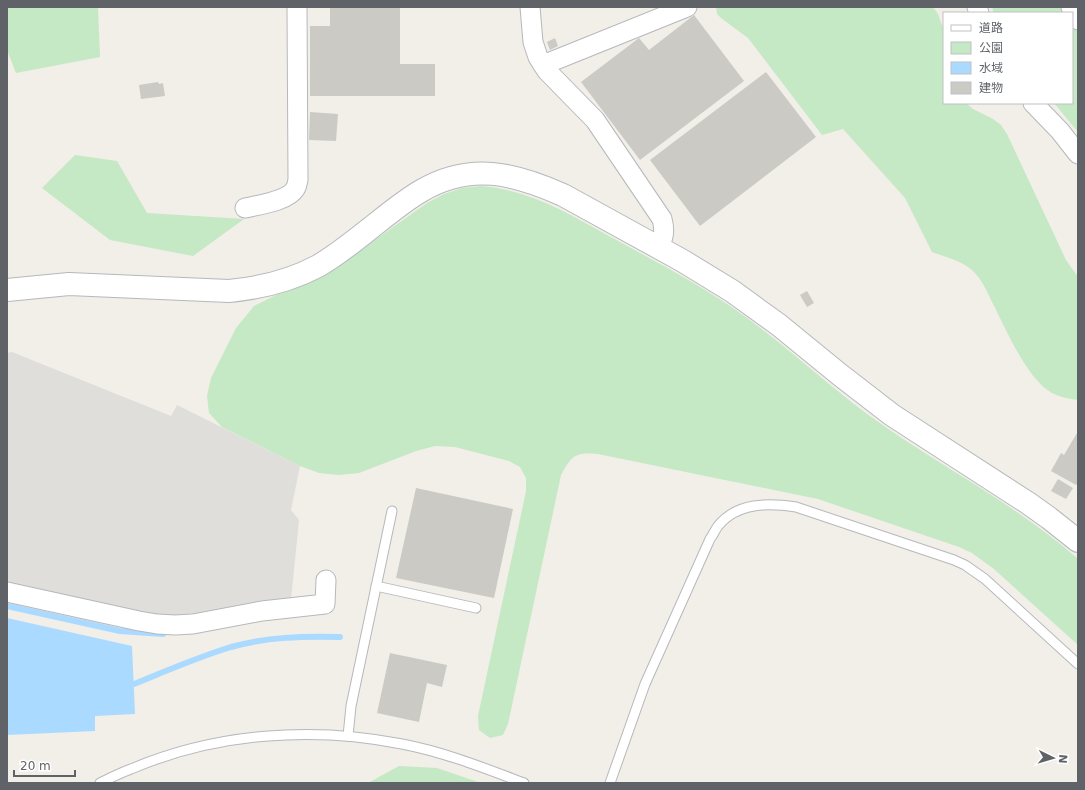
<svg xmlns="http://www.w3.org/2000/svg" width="1085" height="790" font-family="'DejaVu Sans','Noto Sans JP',sans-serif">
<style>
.industrial{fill:#e0deda}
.green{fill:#c5e8c5}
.water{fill:#aadaff}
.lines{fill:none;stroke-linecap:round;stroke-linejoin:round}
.stream{stroke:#aadaff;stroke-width:6}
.building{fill:#cccac5}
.service-casing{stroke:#b5b8bc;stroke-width:11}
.minor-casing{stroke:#b5b8bc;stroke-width:21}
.tertiary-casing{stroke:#b5b8bc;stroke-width:24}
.service{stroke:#fff;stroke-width:9}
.minor{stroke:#fff;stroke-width:19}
.tertiary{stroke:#fff;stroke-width:22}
</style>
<rect width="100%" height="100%" fill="#f1efe8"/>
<path class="industrial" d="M12 352 171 416 177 405 300 466 291 510 299 520 291 600 192 616 158 617 7 584V353Z"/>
<g class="green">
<path d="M7 7H98L100 57 16 73 7 50Z"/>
<path d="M716 7H933L938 14 944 31V103H966L973 109 993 119 1001 125 1007 134 1066 260 1078 277V400C1069 399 1060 397 1052 393 1027 380 1005 327 992 302 987 291 982 280 973 271 963 261 945 257 932 252L905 198 843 129 822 135 748 38 721 18 717 14Z"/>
<path d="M992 7H1063L1065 13H994Z"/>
<path d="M1072 25 1078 31V132L1054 103H1072Z"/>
<path d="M75 155 117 161 147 213 244 219 193 256 110 240 42 188Z"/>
<path d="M481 186C530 190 567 213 609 236 656 262 704 286 747 318 794 352 836 393 884 426 949 471 1019 507 1078 559V645L994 569 972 553 959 547 818 499 598 454C575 452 572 455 561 475L508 724 503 735 490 738 479 730 478 716 526 491V478L520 467 509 461 455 447 435 446 416 451 359 473 339 475 319 473 300 466 222 427 209 413 207 396 211 378 236 328 254 306 278 294 302 286 345 261 427 203 444 194 462 188Z"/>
<path d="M399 766 437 768 481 783H368Z"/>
</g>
<path class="water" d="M7 618 132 646 135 714 95 716V731L7 735Z"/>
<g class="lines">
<g class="stream">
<path d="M7 606 120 631 163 634"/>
<path d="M134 684C166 671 198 657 231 647 267 637 303 636 340 637"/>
</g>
</g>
<g class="building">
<path d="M330 7H400V64H435V96H310V26H330Z"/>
<path d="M694 15 744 81 640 160 581 82 639 38 649 50Z"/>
<path d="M555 38 558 46 550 50 547 42Z"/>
<path d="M766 72 816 137 700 226 650 160Z"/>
<path d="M158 82 159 84 163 83 165 96 141 99 139 85Z"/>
<path d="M310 112 338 114 336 141 309 140Z"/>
<path d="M807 291 814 303 807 307 800 295Z"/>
<path d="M1077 433 1078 434V483L1076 485 1051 471 1061 453 1064 455Z"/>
<path d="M1058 479 1073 488 1066 499 1051 491Z"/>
<path d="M416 488 513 509 494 598 396 578Z"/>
<path d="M390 653 447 665 442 687 427 683 419 722 377 713Z"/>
</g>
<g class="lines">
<g class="service-casing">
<g id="service">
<path d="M376 586 476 608"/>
<path d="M348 736 351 706 392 511"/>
<path d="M100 783C110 778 120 773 131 769 216 733 312 726 402 744 444 752 484 768 524 783"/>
<path d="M610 783 645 684 710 539C713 535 715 530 718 526 737 502 769 503 796 507L954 560 965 565 985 579 1078 664"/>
</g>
</g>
<g class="minor-casing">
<g id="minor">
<path d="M530 7 533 42 538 57 547 71 595 120 662 219C665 230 664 237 659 247"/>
<path d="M977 7 979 13"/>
<path d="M1071 7 1073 13 1078 20"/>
<path d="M543 65 687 7"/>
<path d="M1033 103 1060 131 1078 154"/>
<path d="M245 208C258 205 288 201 295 189 297 187 297 183 298 180L297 7"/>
<path d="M7 592 139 621 157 624 175 625 193 624 262 611 325 604 326 580"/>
</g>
</g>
<g class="tertiary-casing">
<path id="tertiary" d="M7 290 69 284 229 291C260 288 290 281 318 266 334 257 349 245 363 234 381 220 402 202 421 191 470 162 514 173 563 195L683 261 732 291 779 325 839 374 892 415 1028 503 1049 518 1078 541"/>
</g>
<use href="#service" class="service"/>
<use href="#minor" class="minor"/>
<use href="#tertiary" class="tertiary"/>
</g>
<rect width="1085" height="790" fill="none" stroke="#5f6368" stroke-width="16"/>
<rect x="943" y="12" width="130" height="92" fill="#ffffff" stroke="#bfc1c3"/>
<rect x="951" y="25" width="20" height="6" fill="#ffffff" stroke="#bfc1c3"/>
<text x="979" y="32" font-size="12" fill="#5f6368">道路</text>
<rect x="951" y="42" width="20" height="12" fill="#c5e8c5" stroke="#bfc1c3"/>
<text x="979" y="52" font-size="12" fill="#5f6368">公園</text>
<rect x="951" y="62" width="20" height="12" fill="#aadaff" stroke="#bfc1c3"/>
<text x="979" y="72" font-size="12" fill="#5f6368">水域</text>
<rect x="951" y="82" width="20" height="12" fill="#cccac5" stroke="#bfc1c3"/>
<text x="979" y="92" font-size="12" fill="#5f6368">建物</text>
<g transform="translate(1053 758) rotate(95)" stroke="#ffffff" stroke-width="3" paint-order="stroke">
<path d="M0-3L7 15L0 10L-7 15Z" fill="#5f6368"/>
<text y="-6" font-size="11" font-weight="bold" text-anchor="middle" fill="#5f6368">N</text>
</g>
<path d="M14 770v6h61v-6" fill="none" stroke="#5f6368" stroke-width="2"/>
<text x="20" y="770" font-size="12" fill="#5f6368" stroke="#ffffff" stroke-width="3" paint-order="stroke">20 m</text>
</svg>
